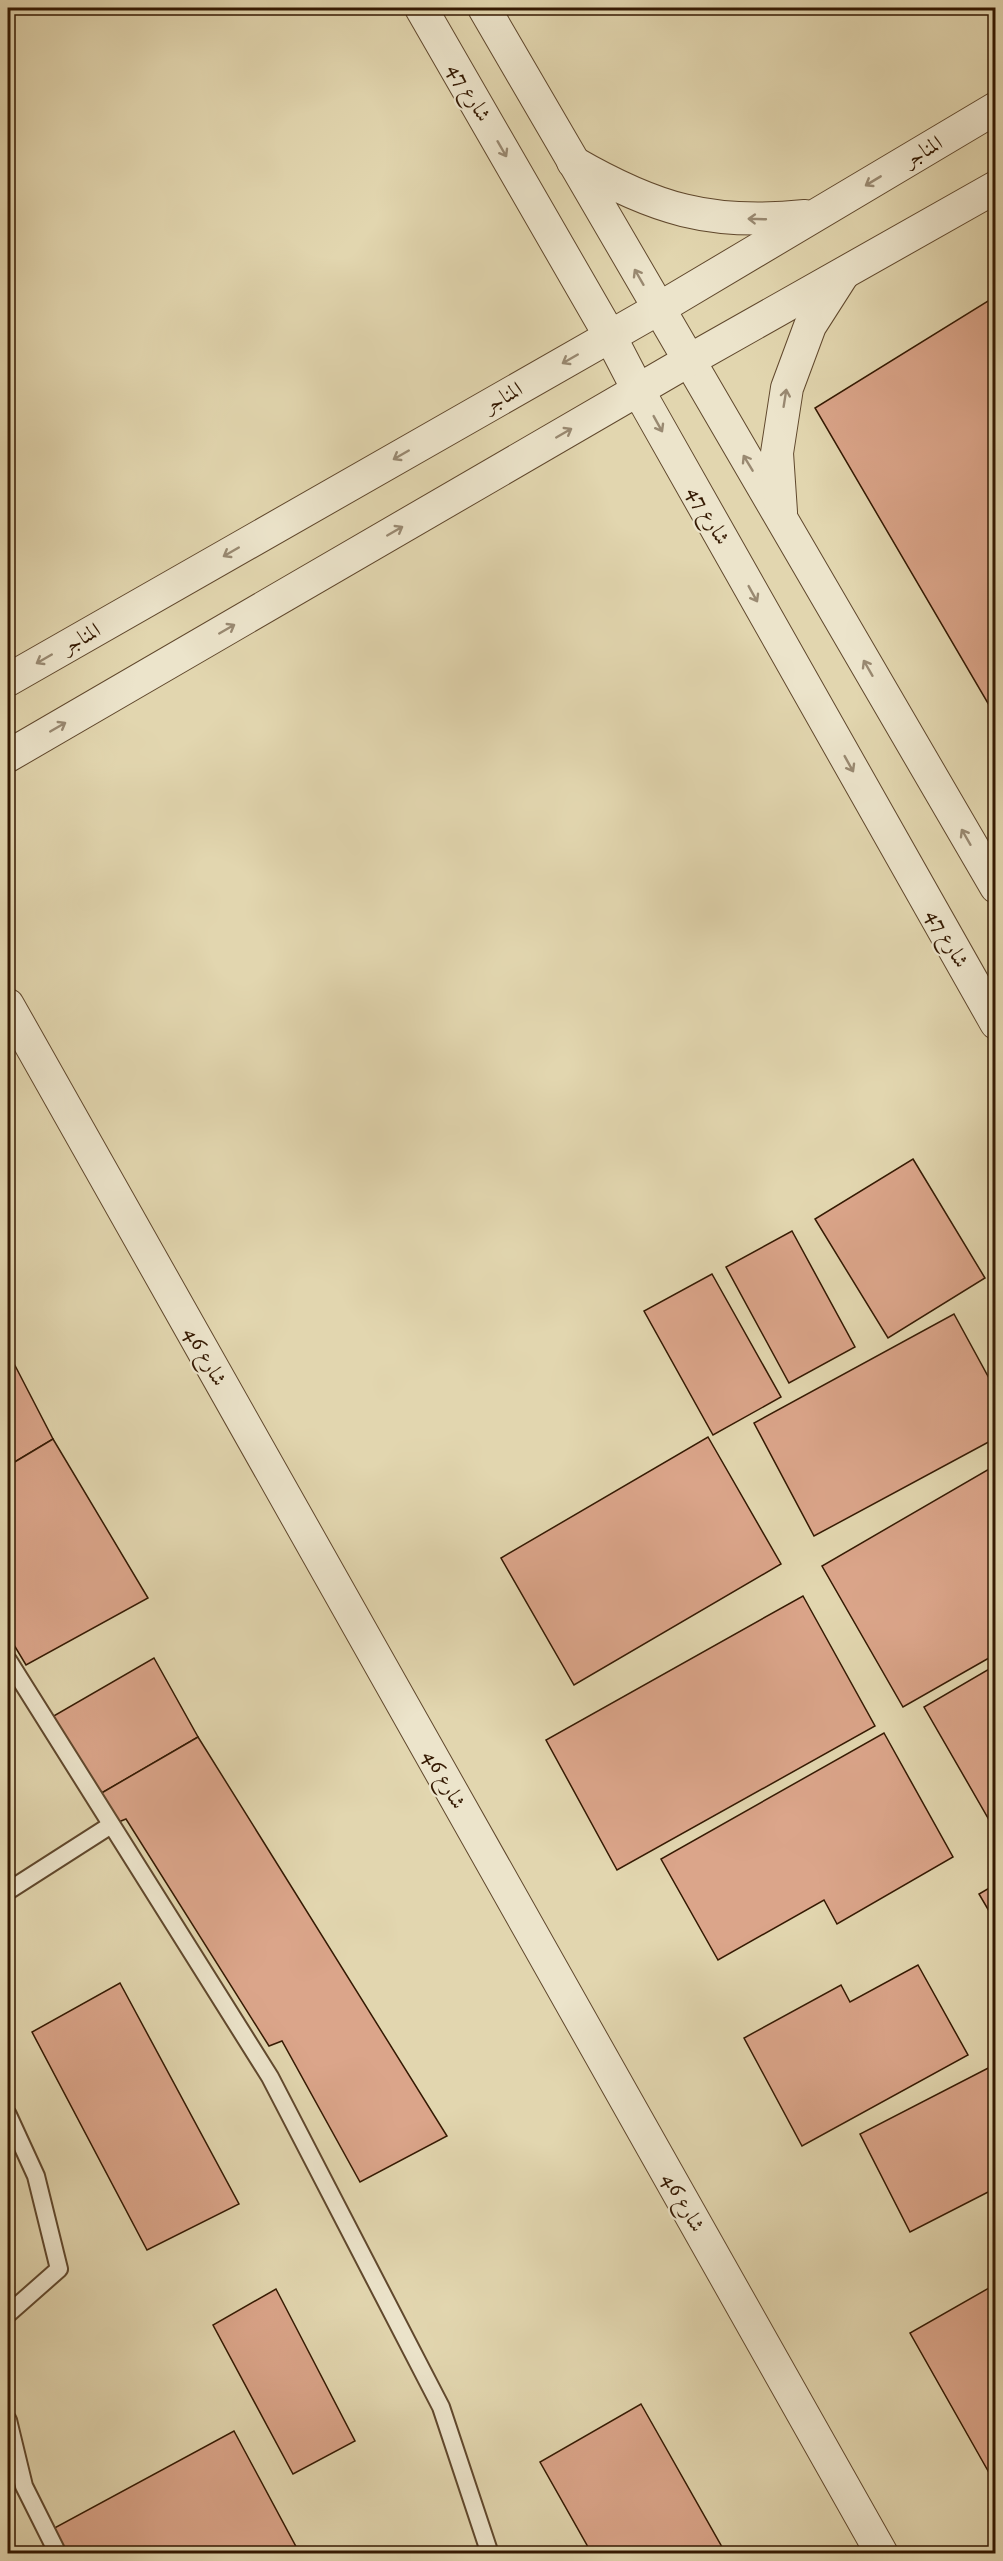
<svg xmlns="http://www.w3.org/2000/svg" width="1003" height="2561" font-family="'IM FELL DW Pica',Amiri,serif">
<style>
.building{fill:#dba58a;stroke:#341902;stroke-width:1.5}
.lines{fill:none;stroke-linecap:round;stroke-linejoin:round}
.lane-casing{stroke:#60482d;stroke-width:20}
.street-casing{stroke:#60482d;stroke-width:34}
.lane{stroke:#ece4cb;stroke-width:16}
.street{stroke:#ece4cb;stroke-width:32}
.oneway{stroke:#998971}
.labels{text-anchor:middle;stroke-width:4.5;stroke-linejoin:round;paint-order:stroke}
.street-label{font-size:21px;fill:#341902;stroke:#ece4cb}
</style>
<rect width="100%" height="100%" fill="#e2d6af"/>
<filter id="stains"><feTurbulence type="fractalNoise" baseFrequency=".00333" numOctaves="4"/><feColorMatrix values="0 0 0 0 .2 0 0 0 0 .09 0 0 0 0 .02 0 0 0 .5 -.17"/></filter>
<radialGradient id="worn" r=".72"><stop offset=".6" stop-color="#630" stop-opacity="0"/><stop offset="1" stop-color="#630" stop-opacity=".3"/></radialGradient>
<g class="building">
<path d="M996 296V717L815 408Z"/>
<path d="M913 1159 985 1278 888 1338 815 1219Z"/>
<path d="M792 1231 855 1347 789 1383 726 1267Z"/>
<path d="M712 1274 781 1397 713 1435 644 1311Z"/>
<path d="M954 1314 996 1391V1438L814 1536 754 1423Z"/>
<path d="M8 1352 53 1439 8 1466Z"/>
<path d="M708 1437 781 1564 574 1685 501 1558Z"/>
<path d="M53 1439 148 1598 26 1665 8 1635V1466Z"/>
<path d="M996 1465V1654L903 1707 822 1566Z"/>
<path d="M803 1596 875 1726 617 1870 546 1740Z"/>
<path d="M154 1658 198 1737 93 1798 45 1721Z"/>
<path d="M996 1665V1823L992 1825 924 1707Z"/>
<path d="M884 1733 953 1857 837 1924 824 1900 718 1960 661 1859Z"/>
<path d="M198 1737 447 2136 360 2182 282 2041 269 2046 126 1819 111 1825 93 1798Z"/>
<path d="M996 1884V1923L979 1894Z"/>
<path d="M918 1965 968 2055 802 2146 744 2038 841 1985 850 2002Z"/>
<path d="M120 1983 239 2204 147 2250 32 2032Z"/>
<path d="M996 2064V2188L910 2232 860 2134Z"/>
<path d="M996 2284V2485L910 2333Z"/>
<path d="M276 2289 355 2441 293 2474 213 2325Z"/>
<path d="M641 2404 726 2554H592L540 2462Z"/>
<path d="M234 2431 300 2554H58L47 2532Z"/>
</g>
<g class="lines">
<g class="lane-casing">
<g id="lane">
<path d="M8 1660 270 2077 441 2407 490 2554"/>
<path d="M8 1891 111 1825"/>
<path d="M8 2115 36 2176 59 2269 8 2314"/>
<path d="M8 2420 24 2486 58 2554"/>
</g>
</g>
<g class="street-casing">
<g id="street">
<path d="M421 8 610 336 638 390 996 1023"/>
<path d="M484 8 996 887"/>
<path d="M573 162C654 209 711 226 805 216"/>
<path d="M781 512 777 453 787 388 810 326 842 276"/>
<path d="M8 680 658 309 996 108"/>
<path d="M8 756 688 361 996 187"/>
<path d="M8 1005 882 2554"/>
</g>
</g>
<use href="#lane" class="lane"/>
<use href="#street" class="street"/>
</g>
<defs><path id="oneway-shaft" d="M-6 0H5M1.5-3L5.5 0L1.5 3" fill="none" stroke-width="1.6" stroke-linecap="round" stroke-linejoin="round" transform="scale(1.5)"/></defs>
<g class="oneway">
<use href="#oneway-shaft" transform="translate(502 149) rotate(60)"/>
<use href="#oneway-shaft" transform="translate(873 181) rotate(149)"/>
<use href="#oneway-shaft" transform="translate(757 219) rotate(-178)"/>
<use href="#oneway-shaft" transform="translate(639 277) rotate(-120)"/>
<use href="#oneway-shaft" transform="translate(570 359) rotate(150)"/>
<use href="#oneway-shaft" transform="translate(785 398) rotate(-81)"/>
<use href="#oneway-shaft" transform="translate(658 424) rotate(61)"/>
<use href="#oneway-shaft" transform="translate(564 433) rotate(-30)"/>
<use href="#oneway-shaft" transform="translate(401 455) rotate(150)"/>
<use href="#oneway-shaft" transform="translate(748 463) rotate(-121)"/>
<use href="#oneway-shaft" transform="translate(395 531) rotate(-30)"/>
<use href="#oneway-shaft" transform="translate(231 552) rotate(150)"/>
<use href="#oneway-shaft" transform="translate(753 594) rotate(61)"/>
<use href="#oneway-shaft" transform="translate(227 629) rotate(-30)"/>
<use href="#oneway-shaft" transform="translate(44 659) rotate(150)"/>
<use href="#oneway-shaft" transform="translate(868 668) rotate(-120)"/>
<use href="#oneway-shaft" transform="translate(58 727) rotate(-30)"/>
<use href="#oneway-shaft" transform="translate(849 764) rotate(61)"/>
<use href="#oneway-shaft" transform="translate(966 837) rotate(-120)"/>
</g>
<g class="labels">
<g class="street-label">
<text transform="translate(470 92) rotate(60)" y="7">شارع 47</text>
<text transform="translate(923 151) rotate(-31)" y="7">المناجر</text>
<text transform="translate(503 397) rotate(-30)" y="7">المناجر</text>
<text transform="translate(709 515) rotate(61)" y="7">شارع 47</text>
<text transform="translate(81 638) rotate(-30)" y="7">المناجر</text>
<text transform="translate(948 938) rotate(61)" y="7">شارع 47</text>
<text transform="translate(206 1356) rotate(61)" y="7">شارع 46</text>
<text transform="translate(445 1779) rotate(61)" y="7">شارع 46</text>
<text transform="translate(684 2202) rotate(61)" y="7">شارع 46</text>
</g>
</g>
<rect width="1003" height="2561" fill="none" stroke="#e2d6af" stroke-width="30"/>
<rect x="9" y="9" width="985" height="2543" fill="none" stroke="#341902" stroke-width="3"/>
<rect x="15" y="15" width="973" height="2531" fill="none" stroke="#341902" stroke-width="1.5"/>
<rect width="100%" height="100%" filter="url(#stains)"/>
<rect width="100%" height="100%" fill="url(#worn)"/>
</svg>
